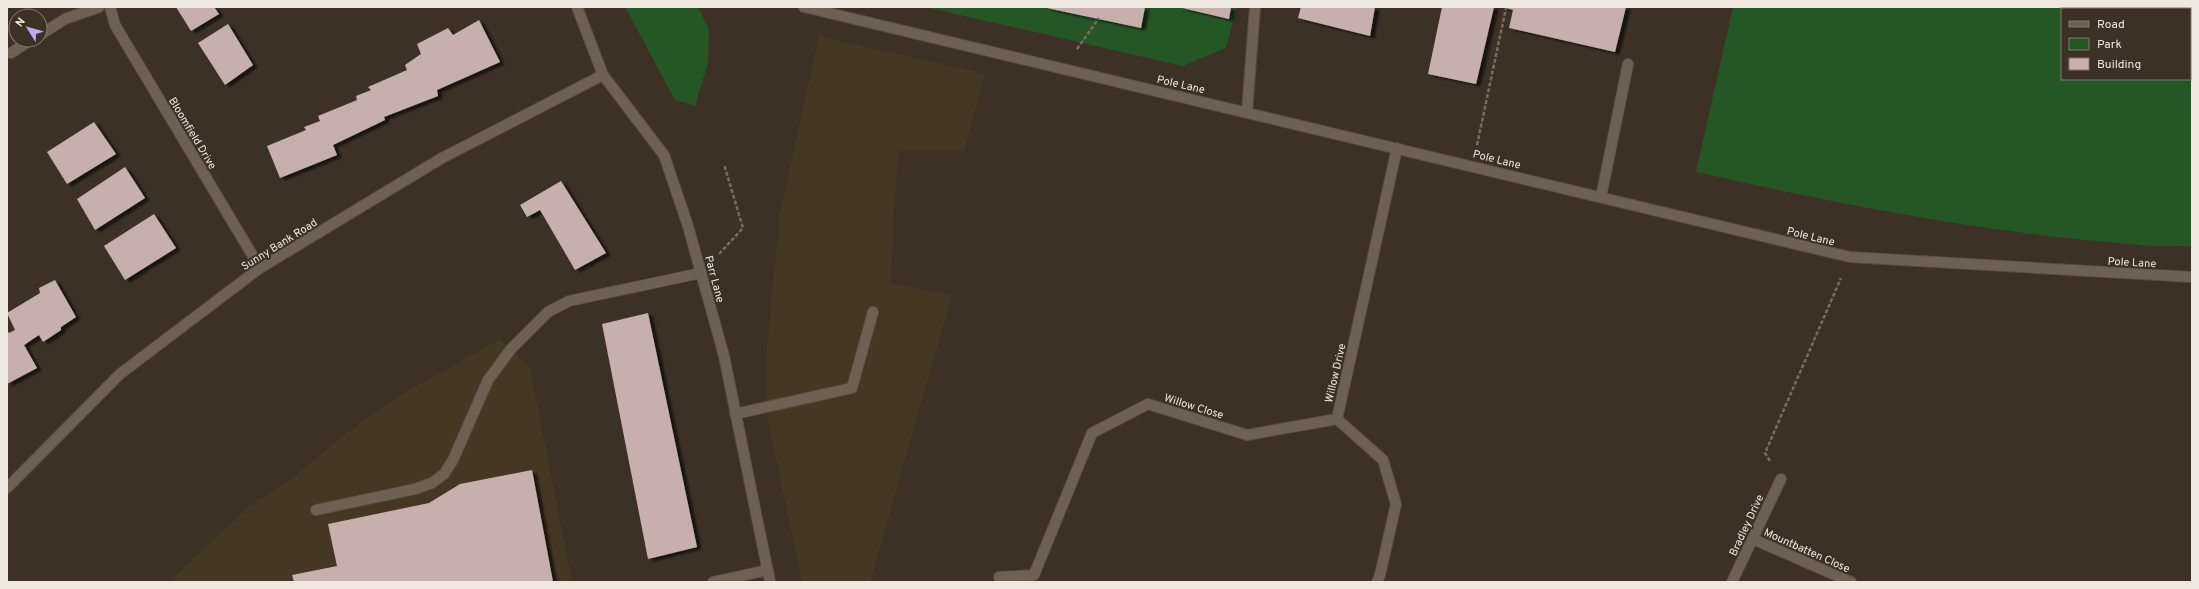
<svg xmlns="http://www.w3.org/2000/svg" width="2199" height="589" font-family="Overpass,sans-serif">
<style>
.built{fill:#463624}
.green{fill:#255625;fill-rule:evenodd}
.building{fill:#c7b0ac;filter:url(#shadow)}
.lines{fill:none;stroke-linecap:round;stroke-linejoin:round}
.service-casing{stroke:#584f43;stroke-width:12}
.minor-casing{stroke:#584f43;stroke-width:12}
.tertiary-casing{stroke:#584f43;stroke-width:12}
.path{stroke:#766c60;stroke-width:2.5;stroke-dasharray:4 2;stroke-linecap:butt}
.service{stroke:#6e6153;stroke-width:10}
.minor{stroke:#6e6153;stroke-width:10}
.tertiary{stroke:#6e6153;stroke-width:10}
.labels{text-anchor:middle;stroke-width:4;stroke-linejoin:round;paint-order:stroke}
.street-label{font-size:11px;fill:#efe8df;stroke:#3c3124}
</style>
<defs>
<filter id="shadow"><feDropShadow dx="4.5" dy="2.5" stdDeviation="1" flood-color="#0009"/></filter>
</defs>
<rect width="100%" height="100%" fill="#3c3124"/>
<g class="built">
<path d="M819 36 985 74 964 151H898L890 283 952 295 870 582H802L767 416V347L780 213Z"/>
<path d="M500 339 528 366 531 373 572 582H169L250 505 290 480 345 434 397 397Z"/>
</g>
<g class="green">
<path d="M625 7H696L699 9 709 30 708 63 695 106 675 100Z"/>
<path d="M925 7H1237L1226 48 1183 66Z"/>
<path d="M1733 7H2192V246C2147 248 2101 241 2056 237 1935 223 1815 199 1696 172ZM2062 9H2190V79H2062Z"/>
</g>
<g class="building">
<path d="M176 7H214L219 14 191 31Z"/>
<path d="M1042 7H1145L1141 28Z"/>
<path d="M1178 7H1231L1229 19Z"/>
<path d="M1301 7H1375L1370 36 1298 18Z"/>
<path d="M1442 7H1494L1476 84 1428 74Z"/>
<path d="M1502 7H1626L1615 52 1509 28 1513 10Z"/>
<path d="M479 20 500 62 437 90 438 96 384 117 385 120 333 145 337 155 280 178 267 146 306 130 304 127 320 121 318 116 357 100 356 96 371 90 368 87 407 70 405 65 421 54 417 44 448 28 453 35Z"/>
<path d="M228 24 253 65 225 85 198 43Z"/>
<path d="M94 122 116 154 67 184 47 152Z"/>
<path d="M125 167 145 198 95 230 77 199Z"/>
<path d="M561 181 606 253 575 270 540 210 527 217 520 205Z"/>
<path d="M154 214 176 248 125 280 104 246Z"/>
<path d="M55 280 76 317 61 327V330L43 342 39 335 24 345 37 368 7 384V331L9 333 15 330 7 313 40 293 39 288Z"/>
<path d="M648 313 697 547 648 559 602 324Z"/>
<path d="M532 470 553 582H294L292 575 337 566 328 524 429 503 460 484Z"/>
</g>
<g class="lines">
<g class="service-casing">
<g id="service">
<path d="M1247 112 1255 7"/>
<path d="M1601 197 1628 64"/>
<path d="M735 414 852 388 873 312"/>
<path d="M316 510 415 489 432 483 444 474 453 460 488 380 511 349 548 312 569 301 701 273"/>
<path d="M713 582 768 570"/>
</g>
</g>
<g class="minor-casing">
<g id="minor">
<path d="M110 7 115 25 260 268"/>
<path d="M577 7 603 75"/>
<path d="M804 7 1850 257 2192 277"/>
<path d="M40 35 65 19 99 7"/>
<path d="M11 53 31 40"/>
<path d="M1753 539 1851 582"/>
<path d="M999 577 1034 575 1092 433 1148 404 1247 435 1337 419"/>
<path d="M1377 582 1380 575 1396 504 1383 460 1337 419 1397 148"/>
<path d="M1732 582 1781 479"/>
</g>
</g>
<g class="tertiary-casing">
<path id="tertiary" d="M7 488 120 374 260 268 442 158 603 75 664 155 688 226 724 356 770 582"/>
</g>
<g class="path">
<path d="M1077 49 1099 18"/>
<path d="M1477 145 1506 8"/>
<path d="M719 254 743 228 724 164"/>
<path d="M1770 461 1765 453 1841 278"/>
</g>
<use href="#service" class="service"/>
<use href="#minor" class="minor"/>
<use href="#tertiary" class="tertiary"/>
</g>
<g class="labels">
<g class="street-label">
<text transform="translate(1181 84) rotate(13)" y="4">Pole Lane</text>
<text transform="translate(193 133) rotate(59)" y="4">Bloomfield Drive</text>
<text transform="translate(1497 159) rotate(14)" y="4">Pole Lane</text>
<text transform="translate(1811 236) rotate(14)" y="4">Pole Lane</text>
<text transform="translate(279 244) rotate(-32)" y="4">Sunny Bank Road</text>
<text transform="translate(2132 262) rotate(3)" y="4">Pole Lane</text>
<text transform="translate(715 279) rotate(75)" y="4">Parr Lane</text>
<text transform="translate(1335 373) rotate(-77)" y="4">Willow Drive</text>
<text transform="translate(1194 406) rotate(17)" y="4">Willow Close</text>
<text transform="translate(1746 525) rotate(-65)" y="4">Bradley Drive</text>
<text transform="translate(1807 550) rotate(24)" y="4">Mountbatten Close</text>
</g>
</g>
<rect width="2199" height="589" fill="none" stroke="#efe8df" stroke-width="16"/>
<rect x="2061" y="8" width="130" height="72" fill="#3c3124" stroke="#847a6f"/>
<rect x="2069" y="21" width="20" height="6" fill="#6e6153" stroke="#847a6f"/>
<text x="2097" y="28" font-size="12" fill="#efe8df">Road</text>
<rect x="2069" y="38" width="20" height="12" fill="#255625" stroke="#847a6f"/>
<text x="2097" y="48" font-size="12" fill="#efe8df">Park</text>
<rect x="2069" y="58" width="20" height="12" fill="#c7b0ac" stroke="#847a6f"/>
<text x="2097" y="68" font-size="12" fill="#efe8df">Building</text>
<g transform="translate(28 28) rotate(307)"><circle r="19" fill="#3c3124" stroke="#847a6f"/>
<path d="M0-3L7 15L0 10L-7 15Z" fill="#c6a6f0"/>
<text y="-6" font-size="11" font-weight="bold" text-anchor="middle" fill="#efe8df">N</text>
</g>
</svg>
